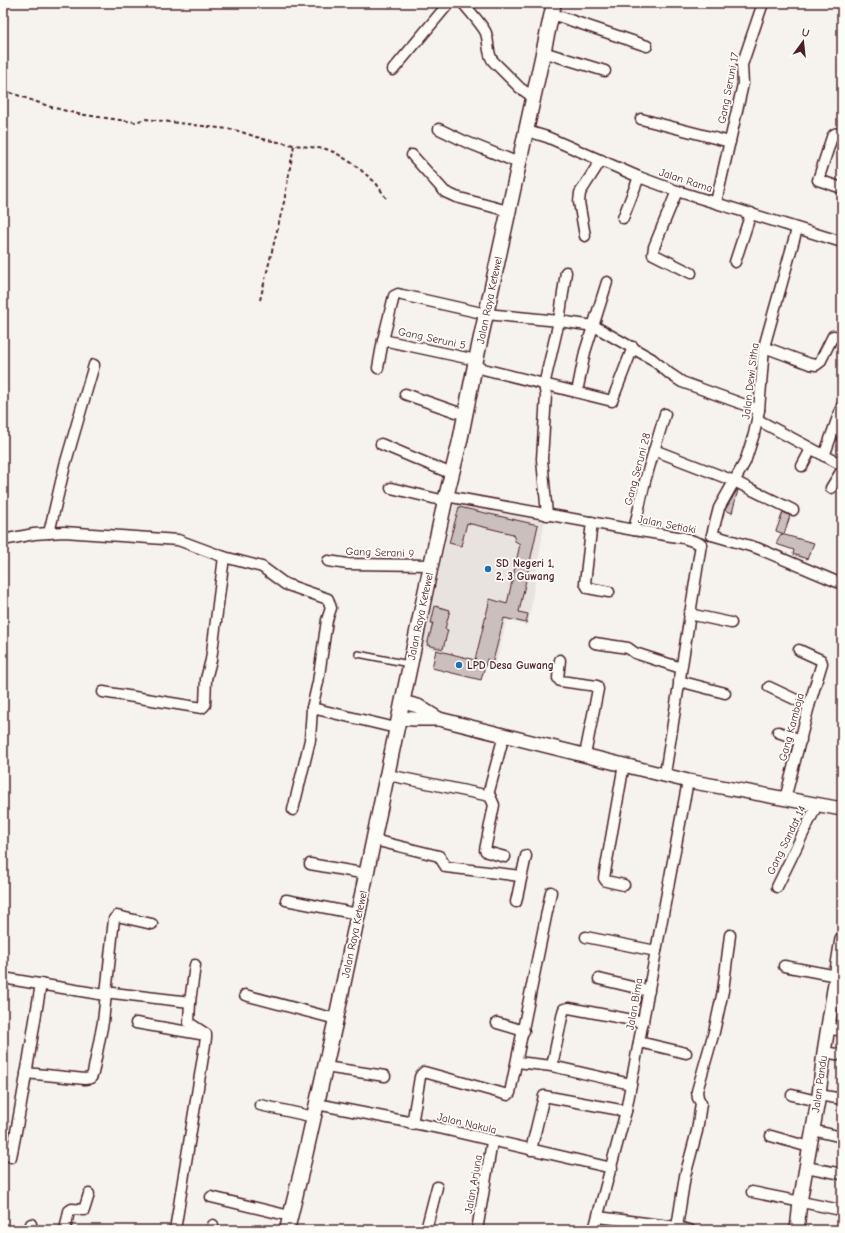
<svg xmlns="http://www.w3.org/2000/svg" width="845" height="1233" font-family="'Comic Neue',sans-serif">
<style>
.built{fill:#e9e3e0}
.building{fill:#cbbfbe;stroke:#4a1f2b}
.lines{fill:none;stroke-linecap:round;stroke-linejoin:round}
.service-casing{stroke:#4a1f2b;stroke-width:8}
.minor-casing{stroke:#4a1f2b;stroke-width:13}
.tertiary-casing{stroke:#4a1f2b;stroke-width:16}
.secondary-casing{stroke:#4a1f2b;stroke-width:17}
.path{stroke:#4a1f2b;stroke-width:2;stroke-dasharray:4 3;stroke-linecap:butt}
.service{stroke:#fdfcf7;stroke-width:5}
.minor{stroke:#fdfcf7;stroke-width:10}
.tertiary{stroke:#fdfcf7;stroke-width:13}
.secondary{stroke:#fdfcf7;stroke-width:14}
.poi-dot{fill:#1f6fb2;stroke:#fdfcf7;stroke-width:1.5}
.labels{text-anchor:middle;stroke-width:3.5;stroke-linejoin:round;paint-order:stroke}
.street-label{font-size:11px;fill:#4a1f2b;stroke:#fdfcf7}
.poi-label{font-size:11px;font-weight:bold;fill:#4a1f2b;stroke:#fdfcf7;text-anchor:start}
</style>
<rect width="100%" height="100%" fill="#f6f3ef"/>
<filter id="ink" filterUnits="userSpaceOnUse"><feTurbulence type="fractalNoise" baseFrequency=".025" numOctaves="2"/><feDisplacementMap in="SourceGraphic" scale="8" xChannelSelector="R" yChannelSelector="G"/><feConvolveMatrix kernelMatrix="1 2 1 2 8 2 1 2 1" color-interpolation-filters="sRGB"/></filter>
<g filter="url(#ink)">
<path class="built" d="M455 502 545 519 528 626 507 620 495 666 421 646Z"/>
<g class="building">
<path d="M737 490H738L732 513 725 510Z"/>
<path d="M459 507 538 525 519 612 528 614 526 623 504 618 493 661 487 659 481 680 432 668 436 650 475 660 490 599 507 604 520 544 515 541 513 534 467 523 461 546 449 543Z"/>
<path d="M783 512 790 516 784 534 776 531Z"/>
<path d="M781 534 814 543 807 559 793 554 794 550 776 544Z"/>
<path d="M435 606 450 610 445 629 448 630 443 649 427 645 433 623H431Z"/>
</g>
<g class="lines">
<g class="service-casing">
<path id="service" d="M358 654 409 664"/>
</g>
<g class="minor-casing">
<g id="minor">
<path d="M463 3C470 12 479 21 485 31 490 40 486 52 493 61L520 88 533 97"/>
<path d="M552 14 647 46"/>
<path d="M543 52 605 71"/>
<path d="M393 70 449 3"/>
<path d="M641 119 730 142"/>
<path d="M439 129 464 141 519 163"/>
<path d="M527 131 547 137 639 177 677 191 842 242"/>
<path d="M842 135C837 133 835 132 832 137L818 180 842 188"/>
<path d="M412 155 445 192 456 197 508 211"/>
<path d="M677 191 654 247 653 254 691 273"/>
<path d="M716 202 743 84 742 65 763 3"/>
<path d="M623 218 639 177"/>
<path d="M585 236 579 202 580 193 601 160"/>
<path d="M735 262 751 213"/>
<path d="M383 340 476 360"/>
<path d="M764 347 810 364 816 365 820 362 833 336 842 337"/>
<path d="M475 367 612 401 633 347"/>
<path d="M378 368 383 340 394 296 398 294 402 295 486 314 559 321 594 326 652 359 670 374 682 382 759 410"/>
<path d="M577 392 585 352 607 282"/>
<path d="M405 394 465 415"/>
<path d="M758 420 842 465"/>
<path d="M381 444 452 474"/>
<path d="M654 450 734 481 793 510"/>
<path d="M824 456 842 406"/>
<path d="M802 466 811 449"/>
<path d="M391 488 445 501"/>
<path d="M831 488 842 470"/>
<path d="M446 496 634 530 684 538 701 544"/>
<path d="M547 515 542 459 546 395 544 385 559 321 566 272"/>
<path d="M592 522 585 583 588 588 609 592"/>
<path d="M634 530 645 481 665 414"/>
<path d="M49 533 65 465 94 365"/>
<path d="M712 535 719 508 745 462 754 434 759 410 764 347 797 229"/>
<path d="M712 535 757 548 842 584"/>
<path d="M3 540 34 534 64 532 178 540 224 557 262 567 285 584 328 599 331 608 327 620 318 682 312 708 310 740 293 810"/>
<path d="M328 561 348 564 431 565"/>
<path d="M689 614 731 623"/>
<path d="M595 643 628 648 635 653 681 668"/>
<path d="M560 660 558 678 560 681 597 686 598 689 585 755"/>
<path d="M679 681 725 693"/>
<path d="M769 687 809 706"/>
<path d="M103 692 202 708 205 705 206 679 211 660 224 557"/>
<path d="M312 708 396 728"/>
<path d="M778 732 801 740"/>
<path d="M665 774 701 544"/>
<path d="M388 775 490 796 494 805 485 850 487 852 505 857"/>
<path d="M488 795 504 735"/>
<path d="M785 799 809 706 822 663 821 660 799 650"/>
<path d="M374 840 439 856 446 867 521 876"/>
<path d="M310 864 367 874"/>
<path d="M624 885 606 881 604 878 624 764"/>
<path d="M777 887 817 805"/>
<path d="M286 900 358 914"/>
<path d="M516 902 526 856"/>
<path d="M586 937 656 951"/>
<path d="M784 966 837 976"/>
<path d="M3 978 105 995"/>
<path d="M599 979 649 991"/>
<path d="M106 993H113L190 1002"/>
<path d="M245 995 336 1019"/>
<path d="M136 1023 200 1034"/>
<path d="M497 1023 524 1031"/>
<path d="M828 1028 842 1031"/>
<path d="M639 1042 686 1053"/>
<path d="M824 1052 842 1055"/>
<path d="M517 1062 552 1066 631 1084"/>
<path d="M552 1066 563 1012 564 1009 569 1008 643 1022"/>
<path d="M325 1067 385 1076"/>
<path d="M26 1073 85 1079 91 1078 93 1073 103 1022 114 919 117 916 152 924"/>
<path d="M792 1095 809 1099"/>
<path d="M819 1095 842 1099"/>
<path d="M317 1104 439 1128 612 1168"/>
<path d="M260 1105 314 1117"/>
<path d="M412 1124 420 1077 421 1075 424 1072 508 1095 510 1093 551 892"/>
<path d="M812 1130 842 1137"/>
<path d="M771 1136 809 1147"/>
<path d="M531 1150 544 1096 626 1111"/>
<path d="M11 1157C23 1100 31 1042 41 984"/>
<path d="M806 1167 842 1174"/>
<path d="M752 1192 836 1209"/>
<path d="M211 1197 290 1216"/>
<path d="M598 1217 677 1227 690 1230"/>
<path d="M213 1225 214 1230"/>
<path d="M677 1227 685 1176 697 1131 701 1103 698 1098 697 1091 714 1032 723 991 730 935"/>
<path d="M29 1230 31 1224"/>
<path d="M65 1230 69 1211 72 1209 84 1210 89 1194"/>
<path d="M175 1230 206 1038V1034L189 1023 190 1002 195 965"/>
<path d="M426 1230 437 1187"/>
<path d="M477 1230 492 1142"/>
<path d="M594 1230 626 1111 688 781"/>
</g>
</g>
<g class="tertiary-casing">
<g id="tertiary">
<path d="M402 702 418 706 439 719"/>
<path d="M399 718 415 719H439L688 781 842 809"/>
<path d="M797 1230 800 1202 819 1095 824 1052 842 939"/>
</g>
</g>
<g class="secondary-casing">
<path id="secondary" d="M287 1230 305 1156 336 1019 431 565 445 501 460 441 476 360 554 3"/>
</g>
<g class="path">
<path d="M3 90 51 107 78 114 127 121 135 122 146 119 235 130 263 139 294 145 326 149 336 153 355 165 376 183 386 198"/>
<path d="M260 300 284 202 294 145"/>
</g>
<use href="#service" class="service"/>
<use href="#minor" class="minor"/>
<use href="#tertiary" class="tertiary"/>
<use href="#secondary" class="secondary"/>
</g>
</g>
<g class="poi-dot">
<circle cx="488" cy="569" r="4"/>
<circle cx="459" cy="665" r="4"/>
</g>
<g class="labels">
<g class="street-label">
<text transform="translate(728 88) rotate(-79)" y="4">Gang Seruni 17</text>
<text transform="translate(686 180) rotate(18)" y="4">Jalan Rama</text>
<text transform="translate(489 300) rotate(-78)" y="4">Jalan Raya Ketewel</text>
<text transform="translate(432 338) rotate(12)" y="4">Gang Seruni 5</text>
<text transform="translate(750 381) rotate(-83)" y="4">Jalan Dewi Sitha</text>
<text transform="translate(637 469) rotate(-75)" y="4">Gang Seruni 28</text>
<text transform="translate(667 524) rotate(11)" y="4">Jalan Setiaki</text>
<text transform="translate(380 552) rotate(2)" y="4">Gang Serani 9</text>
<text transform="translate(420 616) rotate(-78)" y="4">Jalan Raya Ketewel</text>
<text transform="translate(791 727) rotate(-75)" y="4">Gang Kamboja</text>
<text transform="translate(786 840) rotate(-64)" y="4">Gang Sandat 14</text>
<text transform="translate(354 934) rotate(-78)" y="4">Jalan Raya Ketewel</text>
<text transform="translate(634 1004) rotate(-80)" y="4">Jalan Bima</text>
<text transform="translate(819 1084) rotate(-82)" y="4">Jalan Pandu</text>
<text transform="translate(467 1123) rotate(13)" y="4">Jalan Nakula</text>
<text transform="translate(473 1184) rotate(-80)" y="4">Jalan Arjuna</text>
</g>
<g class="poi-label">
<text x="496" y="567">SD Negeri 1,<tspan x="496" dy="13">2, 3 Guwang</tspan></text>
<text x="467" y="669">LPD Desa Guwang</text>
</g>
</g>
<rect width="845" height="1233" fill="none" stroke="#fdfcf7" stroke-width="16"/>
<rect x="8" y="8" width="829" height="1217" fill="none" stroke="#4a1f2b" stroke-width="1.5" filter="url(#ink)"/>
<g transform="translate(803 42) rotate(15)" stroke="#fdfcf7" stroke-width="3" paint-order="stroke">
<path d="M0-3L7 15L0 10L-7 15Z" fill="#4a1f2b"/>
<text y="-6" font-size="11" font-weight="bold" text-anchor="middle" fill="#4a1f2b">U</text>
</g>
</svg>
